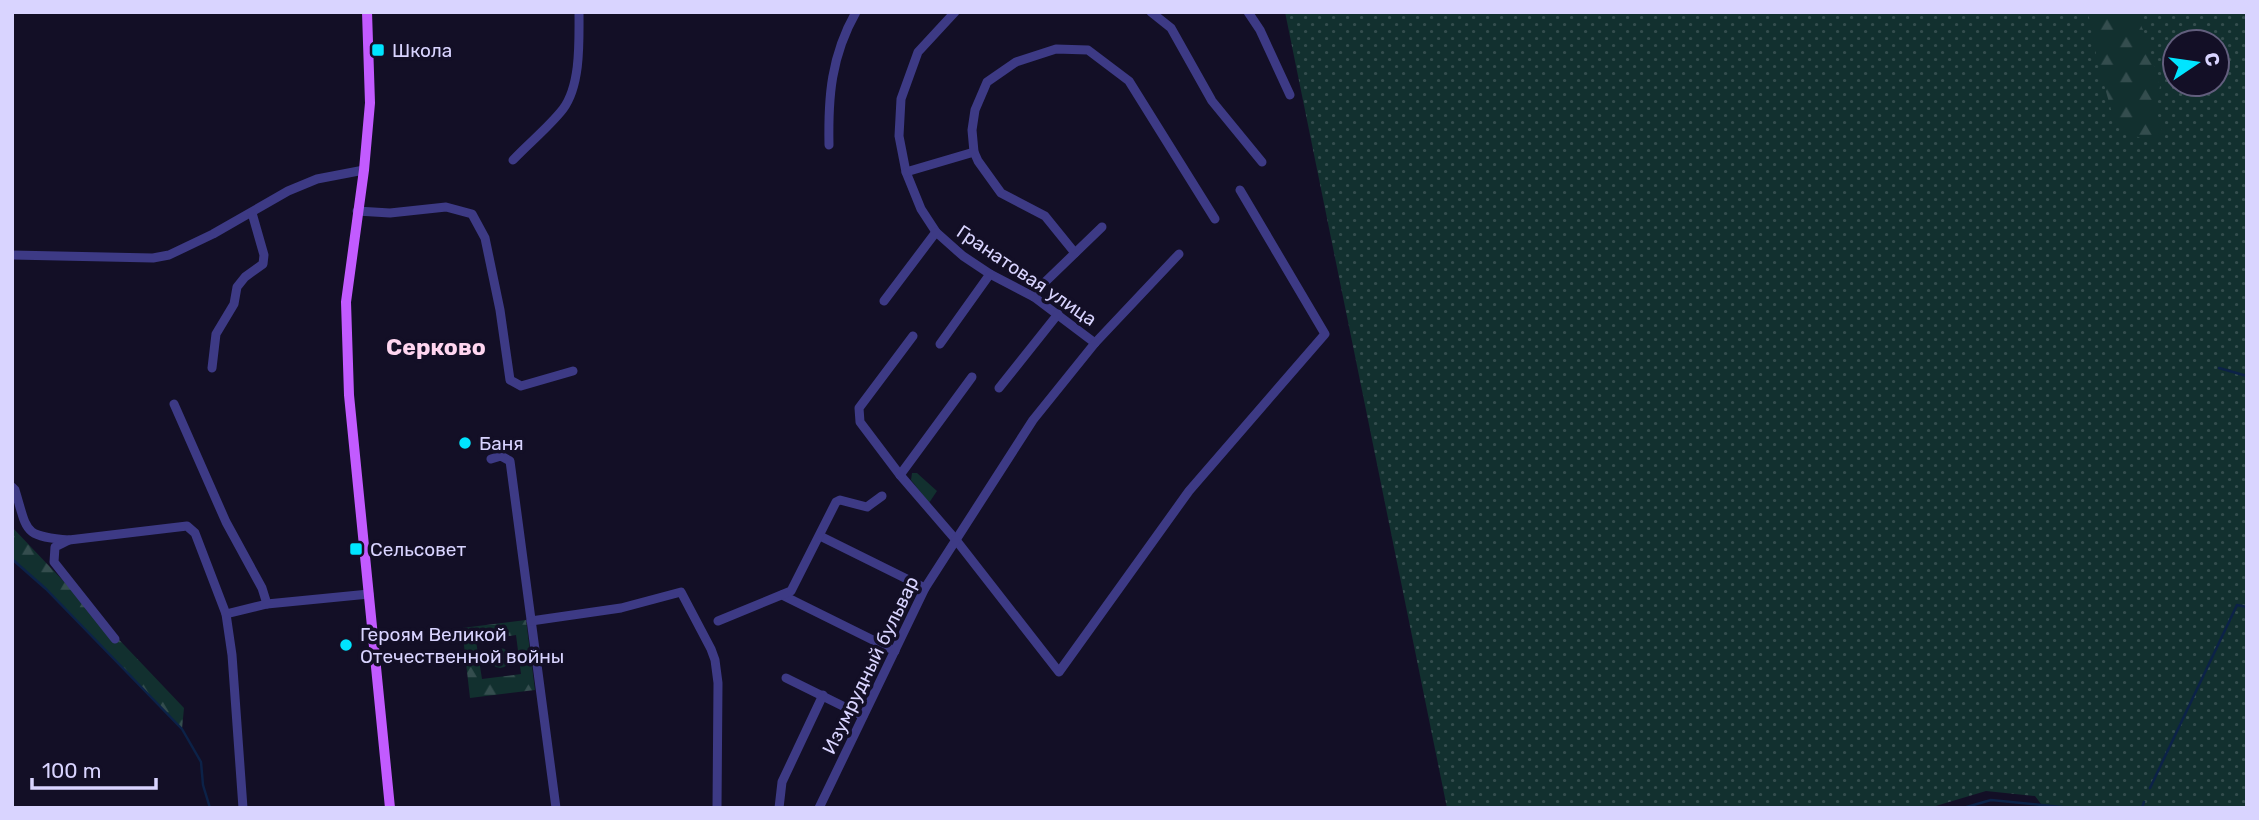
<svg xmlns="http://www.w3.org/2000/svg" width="2259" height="820" font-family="Rubik,sans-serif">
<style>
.grass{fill:url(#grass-dots);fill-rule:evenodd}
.forest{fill:url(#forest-firs);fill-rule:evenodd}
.green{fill:#12302f}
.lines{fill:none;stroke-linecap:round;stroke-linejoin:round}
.stream{stroke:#0c2248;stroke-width:2.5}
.minor{stroke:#3d3a85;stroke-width:9}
.major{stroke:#c25bff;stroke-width:10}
.poi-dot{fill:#00e5ff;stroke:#130f26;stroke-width:2.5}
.labels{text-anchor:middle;stroke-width:7;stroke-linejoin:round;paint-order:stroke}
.poi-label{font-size:19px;fill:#d9d4ff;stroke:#130f26;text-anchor:start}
.street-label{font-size:19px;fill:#d9d4ff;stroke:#130f26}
.quarter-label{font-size:23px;font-weight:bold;fill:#ffd6f0;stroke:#130f26}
</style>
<defs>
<pattern id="grass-dots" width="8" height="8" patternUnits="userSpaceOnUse" patternTransform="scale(1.75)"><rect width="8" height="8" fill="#12302f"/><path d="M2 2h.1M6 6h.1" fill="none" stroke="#344d4e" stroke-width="1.8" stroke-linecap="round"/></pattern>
<pattern id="forest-firs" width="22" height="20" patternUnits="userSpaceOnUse" patternTransform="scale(1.75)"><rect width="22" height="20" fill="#12302f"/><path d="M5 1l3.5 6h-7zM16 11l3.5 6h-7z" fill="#344d4e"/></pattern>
</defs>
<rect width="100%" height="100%" fill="#130f26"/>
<path class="grass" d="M1285 12H2247V808H2044L2035 796 1986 791 1929 808H1447ZM2175 42H2217V84H2175Z"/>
<g class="forest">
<path d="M2088 12H2135L2144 32 2160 86 2156 108 2163 135 2160 142 2152 143 2126 132 2112 113 2097 59Z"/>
<path d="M12 527 184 708 182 729 46 589 12 559Z"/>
<path d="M526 620 535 690 470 698 462 628ZM516 635 521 674 482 679 476 641Z"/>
<circle cx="500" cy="658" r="10"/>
</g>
<path class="green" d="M912 473H917L937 491 929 503 911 480Z"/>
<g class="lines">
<g class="stream">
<path d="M2219 368 2247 376"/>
<path d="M12 559 46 589 182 729 201 762 203 785 210 808"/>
<path d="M2150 788 2237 605 2247 607"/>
<path d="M1963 808 1991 800 2071 808"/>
<path d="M2142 808 2144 802"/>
</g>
<g class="minor">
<path d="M955 12 918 52 901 99 899 136 906 172 921 209 936 232 963 256 990 274 1034 297 1095 343"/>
<path d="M1151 12 1171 28 1212 101 1262 162"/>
<path d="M1248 12 1260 30 1290 95"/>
<path d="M829 145C828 97 831 56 856 12"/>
<path d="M513 160C529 143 549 127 563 109 581 85 579 41 579 12"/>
<path d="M906 172 974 152"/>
<path d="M357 211 390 213 446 207 472 214 485 238 500 310 510 380 521 386 573 371"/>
<path d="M1075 253 1045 216 1001 193 978 161 974 152 972 130 975 110 987 82 1016 62 1056 49 1088 50 1129 81 1215 219"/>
<path d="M12 255 153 258 169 255 213 234 288 191 317 179 364 170"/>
<path d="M1034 297 1043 284 1102 227"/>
<path d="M884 301 936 232"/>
<path d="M913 336 859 408 860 422 900 475 956 540 1059 672 1189 491 1325 334 1240 190"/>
<path d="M940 344 990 274"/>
<path d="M212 368 216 334 234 304 237 287 245 277 263 264 264 255 252 213"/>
<path d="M999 388 1058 314"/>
<path d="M174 404 226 522 262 588 267 604"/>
<path d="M491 459 501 456 510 461 556 808"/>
<path d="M900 475 972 377"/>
<path d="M12 487 15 490C28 532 22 536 69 540"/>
<path d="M820 536 925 588"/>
<path d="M782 595 895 651"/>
<path d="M226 614 267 604 369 594"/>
<path d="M531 621 621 608 681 592 711 649 715 660 718 683 717 808"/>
<path d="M718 621 791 591 836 502 840 500 867 507 882 496"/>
<path d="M115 639 54 562 55 547 69 540 187 526 195 533 226 614 232 655 243 808"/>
<path d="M786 678 863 716"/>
<path d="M779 808 782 782 823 695"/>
<path d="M819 808 925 588 1033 420 1095 343 1179 254"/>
</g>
<path class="major" d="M367 12 370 103 364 170 346 302 349 395 390 808"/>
</g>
<g class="poi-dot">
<rect x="371" y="43" width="14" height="14" rx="3.5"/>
<circle cx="465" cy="443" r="7"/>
<rect x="349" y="542" width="14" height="14" rx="3.5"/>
<circle cx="346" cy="645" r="7"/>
</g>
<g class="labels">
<g class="poi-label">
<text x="392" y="57">Школа</text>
<text x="479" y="450">Баня</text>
<text x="370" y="556">Сельсовет</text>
<text x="360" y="641">Героям Великой<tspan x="360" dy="22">Отечественной войны</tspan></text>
</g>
<g class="street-label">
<text transform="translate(1027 275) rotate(34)" y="7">Гранатовая улица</text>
<text transform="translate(870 665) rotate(-64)" y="7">Изумрудный бульвар</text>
</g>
<g class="quarter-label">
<text x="436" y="355">Серково</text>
</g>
</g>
<rect width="2259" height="820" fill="none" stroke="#d9d4ff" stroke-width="28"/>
<g transform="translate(2196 63) rotate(77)"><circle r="33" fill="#130f26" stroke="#625e7d" stroke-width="2"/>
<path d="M0-5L12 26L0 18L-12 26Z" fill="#00e5ff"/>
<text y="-10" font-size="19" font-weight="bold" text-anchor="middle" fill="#d9d4ff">С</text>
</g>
<path d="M32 778v10h124v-10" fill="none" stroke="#d9d4ff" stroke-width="3.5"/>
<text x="42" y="778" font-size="21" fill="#d9d4ff" stroke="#130f26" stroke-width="5" paint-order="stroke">100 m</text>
</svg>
